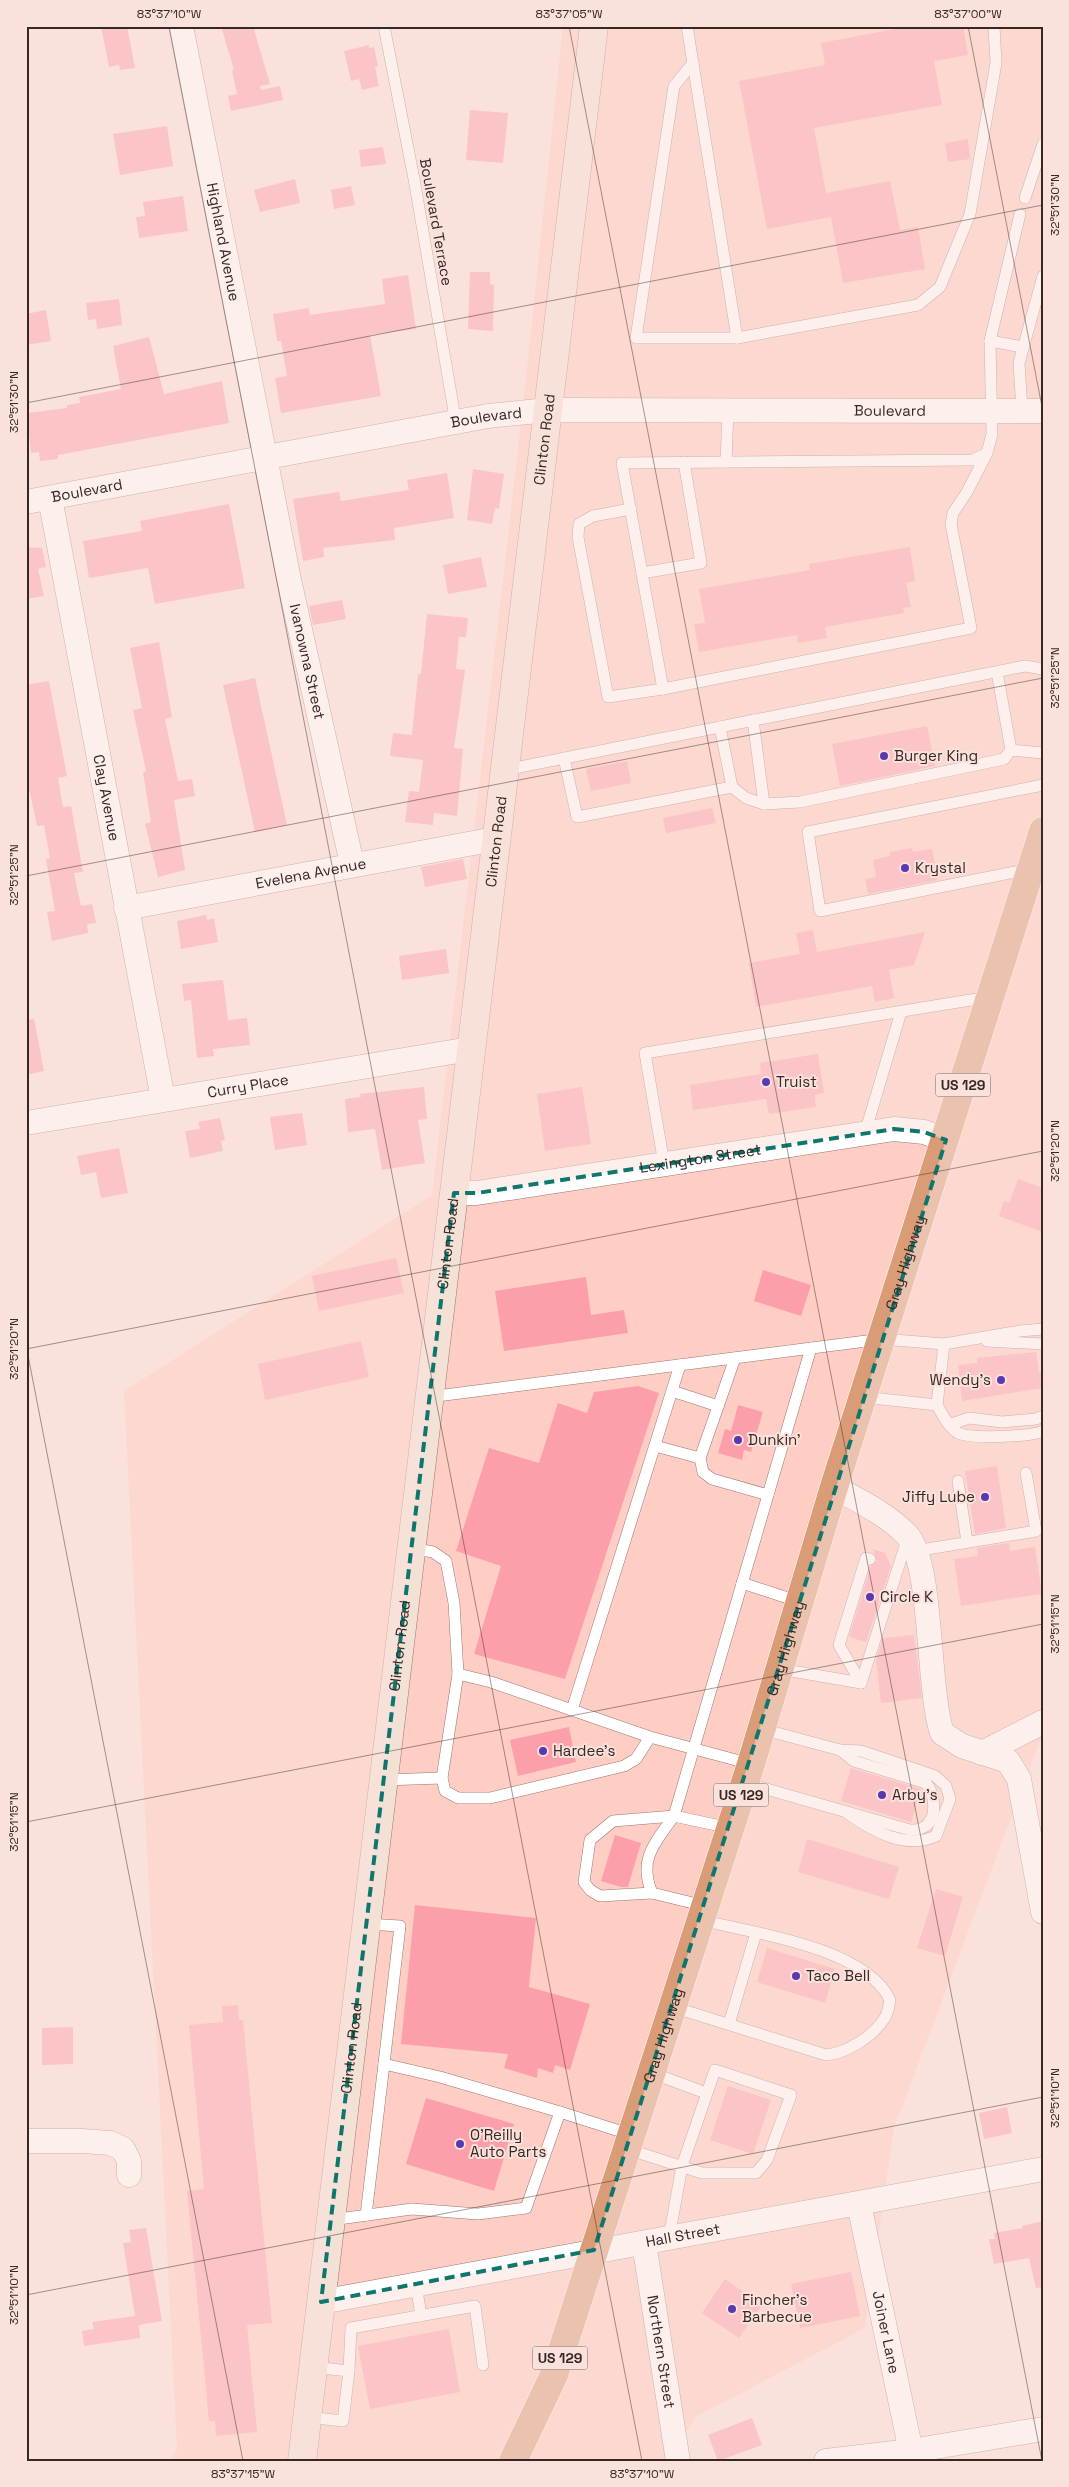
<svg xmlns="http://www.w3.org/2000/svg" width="1069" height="2487" font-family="'Space Grotesk',sans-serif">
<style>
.built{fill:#fecdc3}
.building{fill:#fd9fab}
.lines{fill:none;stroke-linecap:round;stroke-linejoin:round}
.lane-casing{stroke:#9b766f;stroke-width:12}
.street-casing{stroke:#9b766f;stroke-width:25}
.secondary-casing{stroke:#9b766f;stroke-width:29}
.highway-casing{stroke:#fff;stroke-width:29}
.lane{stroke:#fff;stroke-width:11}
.street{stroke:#fff;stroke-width:24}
.secondary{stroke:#f4e1d6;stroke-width:28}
.highway{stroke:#da9c76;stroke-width:28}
.marked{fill:none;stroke:#0f766e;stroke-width:4;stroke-dasharray:10 6;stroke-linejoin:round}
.ticks{fill:none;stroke:#372824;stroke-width:1;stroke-opacity:0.45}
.poi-dot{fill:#5a38b0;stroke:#fae1dc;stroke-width:2}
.labels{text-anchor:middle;stroke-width:4;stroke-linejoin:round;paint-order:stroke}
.shield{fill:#fae1dc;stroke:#72605b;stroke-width:1}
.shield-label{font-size:14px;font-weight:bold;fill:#372824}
.street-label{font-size:15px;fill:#372824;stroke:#fae1dc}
.poi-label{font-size:15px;fill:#372824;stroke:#fae1dc;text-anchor:start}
.neatline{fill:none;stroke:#372824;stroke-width:2}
.ticks-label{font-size:12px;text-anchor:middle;fill:#372824}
</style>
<rect width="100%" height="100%" fill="#fae1dc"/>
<path class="built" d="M563 26H1043V1733L894 2128 865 2328 697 2416 666 2461H170L177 2450 124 1391 432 1195 525 388Z"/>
<g class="building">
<path d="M101 26H127L135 68 120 70 119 65 109 67Z"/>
<path d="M221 26H253L270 84 260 86 261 90 280 86 283 100 231 111 228 96 237 94 232 71 234 70Z"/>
<path d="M910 26H963L968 55 934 61 942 105 814 128 826 193 890 181 900 230 918 227 925 269 843 283 831 217 767 229 739 81 825 65 821 43Z"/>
<path d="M369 45V48L374 47 378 66 375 67 379 86 362 90 359 79 351 81 344 51Z"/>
<path d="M470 110 508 113 503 163 466 160Z"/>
<path d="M167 126 173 166 120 175 113 134Z"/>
<path d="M968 139 970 159 948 162 945 143Z"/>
<path d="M383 147 386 164 361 167 359 150Z"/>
<path d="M295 179 300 203 260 212 254 190Z"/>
<path d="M351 186 355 205 334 209 331 190Z"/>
<path d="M183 196 188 231 139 238 136 217 145 216 143 202Z"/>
<path d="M470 272H490V284L494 285 493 331 468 329Z"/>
<path d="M408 275 416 329 370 335 381 396 281 413 275 378 287 376 281 341H277L273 314 309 308 310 315 385 304 382 279Z"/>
<path d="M119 299 122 325 97 329 96 319 88 320 86 303Z"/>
<path d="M46 310 51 341 26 345V314Z"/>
<path d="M149 337 164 394 222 381 229 423 58 455V459L40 461 39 452 31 453 27 413 67 408V405L80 403 79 397 121 389 113 346Z"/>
<path d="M473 469 504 474 499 509 495 508 492 524 467 520Z"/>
<path d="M447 473 454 518 394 528 395 540 323 548 324 557 303 561 293 499 339 492 341 501 409 490 407 480Z"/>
<path d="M229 504 245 588 155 604 148 568 89 578 83 541 142 531 140 521Z"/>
<path d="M26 547 42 548 46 567 38 569 44 596 26 599Z"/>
<path d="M910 547 915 581 906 583 911 607 903 608 904 613 825 627 827 638 798 643 797 635 699 652 694 624 705 623 699 589 810 570 809 564Z"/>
<path d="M481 557 487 587 448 594 443 565Z"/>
<path d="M342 600 346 619 313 625 309 606Z"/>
<path d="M427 614 468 618 466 637H459L456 669 465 670 454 748 463 749 457 816 434 813 433 825 405 822 409 791 419 792 423 760 390 756 393 733 412 735 418 674H421Z"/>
<path d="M159 642 172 717 165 719 178 781 192 779 195 796 174 800 185 870 158 877 145 824 151 822 143 772 146 771 133 710 142 708 130 648Z"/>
<path d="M255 678 287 825 255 832 223 685Z"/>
<path d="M49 681 67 776 58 778 63 807 71 806 83 872 74 873 81 906 92 904 96 923 87 924 88 933 52 941 47 912 55 911 46 859 50 858 44 825 37 826 28 784H26V702L29 701 26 685Z"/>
<path d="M927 726 935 766 840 786 832 744Z"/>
<path d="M627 761 631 783 591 791 586 769Z"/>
<path d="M712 808 716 823 666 833 663 818Z"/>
<path d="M912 848 913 852 932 849 938 880 868 894 865 879 876 877 873 860 890 856V852Z"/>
<path d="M463 859 467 879 425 887 421 867Z"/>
<path d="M206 915 207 920 214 918 218 942 181 949 177 921Z"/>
<path d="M813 930 817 952 925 932 914 965 889 970 894 998 875 1002 872 986 756 1007 749 963 800 954 796 933Z"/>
<path d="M446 949 449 973 402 980 399 956Z"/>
<path d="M223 980 228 1020 247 1018 250 1045 213 1049 214 1056 197 1058 191 1000 184 1001 182 984Z"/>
<path d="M34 1019 44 1071 26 1075V1020Z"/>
<path d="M818 1054 824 1093 815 1095 816 1107 769 1114 766 1099 693 1110 690 1085 761 1074 760 1063Z"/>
<path d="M424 1087 427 1119 418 1120 425 1163 382 1170 375 1129 348 1132 345 1099 361 1097 360 1094Z"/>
<path d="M582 1087 591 1144 545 1151 537 1094Z"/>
<path d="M302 1113 307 1145 275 1150 270 1117Z"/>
<path d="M220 1118 225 1140 221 1141 223 1151 190 1158 185 1131 200 1129 198 1122Z"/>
<path d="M119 1148 128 1193 101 1198 96 1172 81 1175 77 1156Z"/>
<path d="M1018 1179 1043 1188V1232L999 1216 1004 1201 1009 1203Z"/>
<path d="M396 1258 404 1293 319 1311 312 1276Z"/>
<path d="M763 1270 811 1285 801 1316 754 1301Z"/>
<path d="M586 1277 591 1315 624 1310 628 1333 504 1351 495 1291Z"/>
<path d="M361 1341 369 1377 265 1400 258 1364Z"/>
<path d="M1036 1352 1039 1373 1043 1372V1388L962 1401 958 1365 977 1363V1358Z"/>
<path d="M638 1386 659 1393 565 1679 474 1654 501 1566 456 1551 489 1448 539 1463 558 1403 587 1413 594 1392Z"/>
<path d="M738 1405 763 1412 751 1452 744 1450 742 1460 718 1453 725 1429 731 1431Z"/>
<path d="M997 1466 1006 1528 975 1534 965 1471Z"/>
<path d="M1009 1543 1010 1551 1035 1547 1042 1594 961 1606 954 1559 978 1556 977 1548Z"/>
<path d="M873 1549 885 1553 891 1566 866 1642 849 1637 871 1566 877 1561Z"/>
<path d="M914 1635 922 1698 881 1703 876 1661 883 1638Z"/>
<path d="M569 1727 576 1762 518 1776 510 1740Z"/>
<path d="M851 1768 921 1789 911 1822 841 1801Z"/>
<path d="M615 1835 641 1843 628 1887H621L601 1881Z"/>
<path d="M807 1839 899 1867 889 1899 798 1872Z"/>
<path d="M936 1889 963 1897 945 1956 917 1948Z"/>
<path d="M415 1905 536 1918 529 1987 590 2004 570 2070 555 2065 553 2073 538 2068 537 2078 504 2068 508 2054 401 2044Z"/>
<path d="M767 1948 835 1969 825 2003 757 1982Z"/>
<path d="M238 2005 239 2020H243L272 2323 247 2325 257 2432 216 2436 215 2421H209L187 2191 204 2189 189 2025 223 2022 222 2006Z"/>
<path d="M73 2027V2064L42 2065V2028Z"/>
<path d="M728 2086 771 2100 753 2154 710 2140Z"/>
<path d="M426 2098 514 2124 494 2191 406 2164Z"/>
<path d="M1007 2107 1012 2133 984 2139 979 2113Z"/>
<path d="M1043 2221V2287L1036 2288 1029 2258 994 2264 989 2239H995L994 2233 1023 2228 1022 2226Z"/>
<path d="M146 2228 162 2321 139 2325 140 2338 84 2346 82 2331 94 2329 92 2322 135 2316 123 2243 131 2242 129 2230Z"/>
<path d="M851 2272 860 2316 800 2328 791 2284Z"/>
<path d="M725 2279 762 2305 739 2338 702 2313Z"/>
<path d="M449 2329 460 2392 370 2409 358 2346Z"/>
<path d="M752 2418 762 2445 718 2461 708 2435Z"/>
</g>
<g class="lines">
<g class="lane-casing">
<g id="lane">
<path d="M384 26 414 179 456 423"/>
<path d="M687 26 737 338 918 305 940 287 970 214 996 63 994 26"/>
<path d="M693 63 674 86 636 338H737"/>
<path d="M1025 198 1043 144"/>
<path d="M990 341 1023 347"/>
<path d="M1022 411 1019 363 1043 276"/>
<path d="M987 453 967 492 953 513 951 524 971 628 663 689 622 463 973 460 987 453 992 434 990 341 1020 214"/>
<path d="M726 462 728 410"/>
<path d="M631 509 593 516 579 524 578 537 608 697 663 689"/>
<path d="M642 573 701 563 684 462"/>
<path d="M753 720 764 804 800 802 1004 759 1011 750 997 672"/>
<path d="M1011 750 1043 753"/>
<path d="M564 758 577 817 732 787 720 727"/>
<path d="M505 770 1025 666 1043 669"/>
<path d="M732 787 746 798 764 804"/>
<path d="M1030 869 820 911 808 832 1043 785"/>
<path d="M865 1133 901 1012"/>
<path d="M664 1164 645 1053 989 997"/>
<path d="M987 1341 1043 1344"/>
<path d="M735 1358 700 1458 703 1472 712 1479 768 1495"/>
<path d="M672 1391 718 1406"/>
<path d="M429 1397 882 1339 944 1344 1020 1331 1043 1329"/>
<path d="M863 1397 937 1405C942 1414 948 1427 958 1433 970 1439 1030 1437 1043 1431"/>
<path d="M937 1405 944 1344"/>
<path d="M949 1425 969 1418 1002 1422 1036 1419 1043 1416"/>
<path d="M655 1446 700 1458"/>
<path d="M958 1481 967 1542"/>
<path d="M411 1548 433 1552 446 1561 454 1603 458 1674"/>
<path d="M915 1551 1036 1531 1026 1473"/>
<path d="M742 1583 800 1602"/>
<path d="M780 1669 861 1683 908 1537"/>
<path d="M861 1683 839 1645 866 1558 870 1559"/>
<path d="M572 1710 680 1365"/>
<path d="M762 1729 840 1750 861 1751 935 1776 946 1786 950 1799 936 1836C906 1850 872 1831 847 1813"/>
<path d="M650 1737 636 1759 624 1766 490 1798H458L445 1791 442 1778 458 1674 491 1682 650 1737 751 1764"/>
<path d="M384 1780 442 1778"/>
<path d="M745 1783 910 1830C914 1830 919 1830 922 1828 939 1821 935 1794 926 1783L854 1761 840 1750"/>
<path d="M652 1893 600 1896 590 1890 584 1882 590 1840 613 1821 674 1816 730 1828"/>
<path d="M705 1906 652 1893C638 1859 655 1843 674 1816L811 1348"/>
<path d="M366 1924 400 1926 384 2064"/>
<path d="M673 2007 826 2055C847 2053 872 2037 884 2019 888 2014 889 2006 890 2000 866 1948 754 1933 701 1920"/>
<path d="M729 2024 756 1933"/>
<path d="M652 2073 706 2093"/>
<path d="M627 2149 702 2173H756L767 2160 791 2095 715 2070 682 2166 669 2238"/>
<path d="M366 2215 384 2064 440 2077 560 2112"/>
<path d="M331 2220 412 2209 478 2214 526 2208 560 2112 632 2135"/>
<path d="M416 2284 421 2316"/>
<path d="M313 2367 349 2371 351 2328 475 2306 483 2365"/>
<path d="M307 2417 343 2421 349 2371"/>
</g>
</g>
<g class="street-casing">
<g id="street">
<path id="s1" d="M181 26 288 575 352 864"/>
<path id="s2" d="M50 498 163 1099"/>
<path id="s3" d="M26 502 488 416 548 410 1043 411"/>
<path id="s4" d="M126 908 495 839"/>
<path id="s5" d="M26 1123 470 1049"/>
<path id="s6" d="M454 1193H477L894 1129 924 1132 946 1140"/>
<path d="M834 1487C859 1501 887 1514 907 1535 933 1563 927 1688 942 1733L962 1746 1008 1761 1019 1779 1043 1912"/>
<path d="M982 1753 1043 1722"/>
<path d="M26 2141H82L110 2143 123 2149 129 2161V2175"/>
<path id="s7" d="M859 2204 913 2461"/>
<path id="s8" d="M644 2243 678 2461"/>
<path id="s9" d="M321 2302 1043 2169"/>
<path d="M826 2461 911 2451 1043 2429"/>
</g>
</g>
<g class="secondary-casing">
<g id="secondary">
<path id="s10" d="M302 2461 594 26"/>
</g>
</g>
<g class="highway-casing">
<g id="highway">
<path id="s11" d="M513 2461 554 2375 751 1764 834 1487 1043 831"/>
</g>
</g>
<use href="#lane" class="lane"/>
<use href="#street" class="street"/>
<use href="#secondary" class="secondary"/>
<use href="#highway" class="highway"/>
</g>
<path d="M0 0H1069V2487H0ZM894 1129 924 1132 946 1140 594 2250 321 2302 454 1193H477Z" fill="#fae1dc" fill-opacity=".55" fill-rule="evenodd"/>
<path class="marked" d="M894 1129 924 1132 946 1140 594 2250 321 2302 454 1193H477Z"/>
<path class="ticks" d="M169 26 642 2461M569 26 1042 2461M968 26 1043 412M26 403 1043 205M26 876 1043 678M26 1345 243 2461M26 1349 1043 1151M26 1822 1043 1624M26 2295 1043 2097"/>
<g class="poi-dot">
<circle cx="884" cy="756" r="5"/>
<circle cx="905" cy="868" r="5"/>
<circle cx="766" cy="1082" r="5"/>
<circle cx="1001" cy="1380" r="5"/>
<circle cx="738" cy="1440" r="5"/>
<circle cx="985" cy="1497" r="5"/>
<circle cx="870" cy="1597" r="5"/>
<circle cx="543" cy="1751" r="5"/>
<circle cx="882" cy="1795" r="5"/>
<circle cx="796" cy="1976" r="5"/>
<circle cx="460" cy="2144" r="5"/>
<circle cx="732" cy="2309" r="5"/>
</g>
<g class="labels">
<g class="shield">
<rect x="935.5" y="1073.5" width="55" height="23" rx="4"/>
<rect x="713.5" y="1783.5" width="55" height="23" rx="4"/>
<rect x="532.5" y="2346.5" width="55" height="23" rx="4"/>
</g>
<g class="shield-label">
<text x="963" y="1090">US 129</text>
<text x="741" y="1800">US 129</text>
<text x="560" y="2363">US 129</text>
</g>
<g class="street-label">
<text transform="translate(436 222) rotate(80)" y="5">Boulevard Terrace</text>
<text dy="5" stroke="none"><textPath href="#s1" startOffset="220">Highland Avenue</textPath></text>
<text dy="5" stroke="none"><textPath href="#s3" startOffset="872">Boulevard</textPath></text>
<text dy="5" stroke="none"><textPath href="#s3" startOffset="468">Boulevard</textPath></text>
<text dy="5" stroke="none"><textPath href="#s10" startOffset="2036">Clinton Road</textPath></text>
<text dy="5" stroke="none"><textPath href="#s3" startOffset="62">Boulevard</textPath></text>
<text dy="5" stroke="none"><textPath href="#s1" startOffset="648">Ivanowna Street</textPath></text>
<text dy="5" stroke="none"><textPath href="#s2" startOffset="305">Clay Avenue</textPath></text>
<text dy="5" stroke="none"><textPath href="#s10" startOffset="1631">Clinton Road</textPath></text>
<text dy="5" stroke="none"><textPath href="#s4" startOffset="188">Evelena Avenue</textPath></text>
<text dy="5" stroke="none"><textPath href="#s5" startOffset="225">Curry Place</textPath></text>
<text dy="5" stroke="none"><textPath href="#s6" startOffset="249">Lexington Street</textPath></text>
<text dy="5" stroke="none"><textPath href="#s10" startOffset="1226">Clinton Road</textPath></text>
<text dy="5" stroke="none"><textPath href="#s11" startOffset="1262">Gray Highway</textPath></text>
<text dy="5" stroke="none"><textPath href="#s10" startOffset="821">Clinton Road</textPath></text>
<text dy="5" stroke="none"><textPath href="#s11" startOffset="858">Gray Highway</textPath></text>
<text dy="5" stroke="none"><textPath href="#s11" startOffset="452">Gray Highway</textPath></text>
<text dy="5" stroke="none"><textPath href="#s10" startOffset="416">Clinton Road</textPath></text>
<text dy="5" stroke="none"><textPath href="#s9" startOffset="368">Hall Street</textPath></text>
<text dy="5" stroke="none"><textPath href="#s7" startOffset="131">Joiner Lane</textPath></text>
<text dy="5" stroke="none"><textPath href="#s8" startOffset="110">Northern Street</textPath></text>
</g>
<g class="poi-label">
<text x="894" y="761">Burger King</text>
<text x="915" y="873">Krystal</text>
<text x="776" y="1087">Truist</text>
<text x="991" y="1385" text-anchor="end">Wendy's</text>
<text x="748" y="1445">Dunkin'</text>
<text x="975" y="1502" text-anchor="end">Jiffy Lube</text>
<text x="880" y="1602">Circle K</text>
<text x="553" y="1756">Hardee's</text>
<text x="892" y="1800">Arby's</text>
<text x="806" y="1981">Taco Bell</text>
<text x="470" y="2140">O'Reilly<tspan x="470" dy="17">Auto Parts</tspan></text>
<text x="742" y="2305">Fincher's<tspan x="742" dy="17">Barbecue</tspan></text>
</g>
</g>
<rect width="1069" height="2487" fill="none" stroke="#fae1dc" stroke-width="55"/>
<rect x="28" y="28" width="1014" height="2432" class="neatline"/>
<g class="ticks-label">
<text x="169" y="18">83°37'10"W</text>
<text x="569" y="18">83°37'05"W</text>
<text x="968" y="18">83°37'00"W</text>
<text transform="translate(1055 205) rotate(-90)" y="4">32°51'30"N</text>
<text transform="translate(14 402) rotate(-90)" y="4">32°51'30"N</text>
<text transform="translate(1055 678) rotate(-90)" y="4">32°51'25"N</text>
<text transform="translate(14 875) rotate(-90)" y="4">32°51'25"N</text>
<text transform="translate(1055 1151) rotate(-90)" y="4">32°51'20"N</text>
<text transform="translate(14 1349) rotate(-90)" y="4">32°51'20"N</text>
<text transform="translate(1055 1624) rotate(-90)" y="4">32°51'15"N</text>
<text transform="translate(14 1822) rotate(-90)" y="4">32°51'15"N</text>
<text transform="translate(1055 2098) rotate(-90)" y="4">32°51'10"N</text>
<text transform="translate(14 2295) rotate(-90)" y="4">32°51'10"N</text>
<text x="243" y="2478">83°37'15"W</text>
<text x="642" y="2478">83°37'10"W</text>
</g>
</svg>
